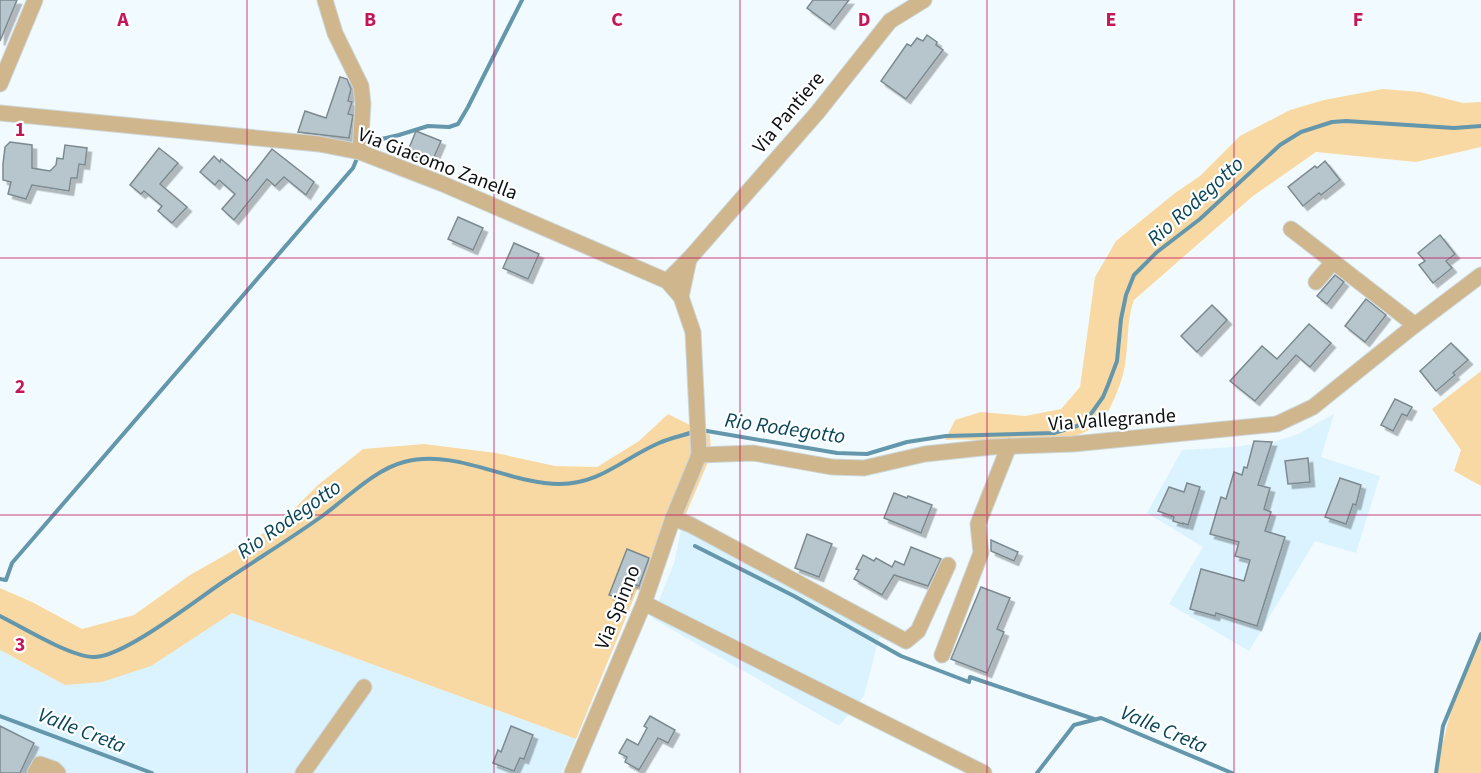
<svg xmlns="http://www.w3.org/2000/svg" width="1481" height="773" font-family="'Source Sans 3',sans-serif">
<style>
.built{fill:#dbf3fe}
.green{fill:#f9d9a3}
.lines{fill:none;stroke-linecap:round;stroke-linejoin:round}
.stream{stroke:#6497ab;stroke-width:4}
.building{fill:#b7c6cd;stroke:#7c8a90;stroke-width:1.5;filter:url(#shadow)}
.minor-casing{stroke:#ccd6d9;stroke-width:17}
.minor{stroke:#cfb68c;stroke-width:15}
.grid{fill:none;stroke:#c2185b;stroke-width:1.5;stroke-opacity:0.55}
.labels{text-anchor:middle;stroke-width:4.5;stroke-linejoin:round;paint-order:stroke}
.street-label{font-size:20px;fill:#0c1113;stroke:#fff}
.water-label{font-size:21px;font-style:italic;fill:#074659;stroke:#fff}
.grid-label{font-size:20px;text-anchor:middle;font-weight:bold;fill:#c2185b;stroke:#fff;stroke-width:4.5;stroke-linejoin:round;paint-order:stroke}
</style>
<defs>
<filter id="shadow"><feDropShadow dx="4.5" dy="4.5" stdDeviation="0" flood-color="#0004"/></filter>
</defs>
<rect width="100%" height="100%" fill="#f1fbff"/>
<g class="built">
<path d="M1334 414 1321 457 1380 476 1356 553 1315 541 1249 651 1169 604 1203 547 1147 513 1182 450 1233 447 1276 441 1298 434Z"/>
<path d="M683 521 882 626 864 696 839 726 652 618 674 563Z"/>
<path d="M232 613 576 739 562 773H0V650L65 685 202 631Z"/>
</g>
<g class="green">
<path d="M1383 89 1420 92 1463 103 1481 102V147L1416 162 1316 152 1253 196 1134 300C1125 324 1130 352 1122 378 1118 390 1109 415 1099 423 1094 428 1082 434 1075 436 1037 445 985 438 945 440L955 420 981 412 1025 416 1061 409 1080 387 1095 277 1116 241 1175 193 1200 176 1240 136 1290 110 1324 100Z"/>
<path d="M1481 371V486L1454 471 1461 450 1432 409Z"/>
<path d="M668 414 710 435 711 451 708 462 683 521 652 554 576 739 232 613 151 666 102 682 65 685 0 650V588L34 603 82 629 134 615 190 575 278 525 318 485 363 449 424 444 496 453 555 466 597 467 639 441Z"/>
<path d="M1481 635V773H1435L1455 695Z"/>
</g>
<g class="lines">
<g class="stream">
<path d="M365 146 373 141 399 135 428 126 449 127 458 124 468 107 522 0"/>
<path d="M701 430 837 453 867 454 907 442 946 436 1054 433 1077 426 1088 418 1103 397 1108 385 1117 361 1121 319 1126 295 1134 275 1157 252 1200 219 1280 145 1301 132 1332 122 1346 121 1454 128 1481 126"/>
<path d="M695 546 794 596 901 656 969 682 970 677 1094 719"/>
<path d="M0 579 6 580 12 563 353 168 358 156"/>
<path d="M0 616C22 627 72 658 95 657 125 656 196 600 223 582 257 559 292 538 325 514 348 497 376 469 404 462 457 448 508 484 560 484 600 484 624 458 659 443 670 438 682 436 693 432"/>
<path d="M0 716 152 773"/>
<path d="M1037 773 1074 725 1101 718 1232 773"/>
<path d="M1436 773 1443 726 1481 634"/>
</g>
</g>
<g class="building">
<path d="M0 0H17L0 41Z"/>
<path d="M813 0H849L830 25 807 8Z"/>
<path d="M927 35 937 42 936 45 943 50 906 99 881 81 907 44 911 46 917 38 923 41Z"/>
<path d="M340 77 347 79 351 89 348 101 352 102 348 114 353 115 349 138 298 132 305 111 326 118Z"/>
<path d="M416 131 441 141 431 164 407 153Z"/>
<path d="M10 142 32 145V168L50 171 56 165 57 158 63 159 65 145 87 148 85 165 79 164 77 178H71L69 191 32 185 26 199 8 194 11 182 3 180V164L5 147Z"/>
<path d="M159 148 178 163 160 184 187 207 172 223 158 211 162 206 144 191 141 194 130 185Z"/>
<path d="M272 149 314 182 306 195 284 177 275 186 267 179 234 220 222 209 235 194 219 180 215 185 200 172 214 156 220 162 221 159 247 181Z"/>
<path d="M1325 161 1340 180 1321 195 1319 193 1303 206 1288 187 1315 166 1317 168Z"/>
<path d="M458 217 483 228 473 250 448 239Z"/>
<path d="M1440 235 1455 254 1446 261 1452 268 1433 283 1419 265 1425 261 1418 253Z"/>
<path d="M514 243 539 254 528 279 503 268Z"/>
<path d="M1335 275 1344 282 1327 304 1317 296Z"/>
<path d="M1366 299 1386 315 1365 342 1345 326Z"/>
<path d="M1212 305 1227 320 1197 352 1181 336Z"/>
<path d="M1309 324 1331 343 1310 367 1296 355 1255 401 1230 381 1262 346 1277 359Z"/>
<path d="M1451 343 1468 360 1453 373 1455 375 1436 391 1420 371Z"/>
<path d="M1395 399 1412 407 1407 416 1402 414 1393 431 1381 425Z"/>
<path d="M1254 441 1272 442 1258 485 1270 488 1264 509 1271 512 1265 531 1285 537 1257 626 1216 613 1215 616 1190 609 1201 569 1244 581 1250 560 1235 556 1239 542 1210 534 1221 497 1226 499 1234 472 1242 475 1244 467 1247 468Z"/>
<path d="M1308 458 1310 482 1288 484 1285 461Z"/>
<path d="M1340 478 1361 485 1356 505 1353 504 1346 524 1325 517Z"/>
<path d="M1187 483 1200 487 1188 525 1183 523V524L1173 521 1174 517 1158 511 1169 487 1184 492Z"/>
<path d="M894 493 907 498 908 496 932 505 921 533 884 518Z"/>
<path d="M807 534 832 544 819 577 795 568Z"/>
<path d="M991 540 1018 552 1014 561 991 551Z"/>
<path d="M911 547 941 559 928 586 894 575 882 595 854 579 859 570 856 569 863 555 874 561 876 558 892 567 895 561 904 565Z"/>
<path d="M627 549 649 558 639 586 630 583 626 594 621 592 619 598 609 595Z"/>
<path d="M981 587 1010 598 997 629 1004 632 987 673 951 659Z"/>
<path d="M650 716 675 730 668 743 658 738 639 770 625 762 627 757 619 753 627 739 638 745 647 728 644 726Z"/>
<path d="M0 726 34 743 20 773H0Z"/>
<path d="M511 726 533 735 524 759 520 758 514 771 493 763 498 750 501 752Z"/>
</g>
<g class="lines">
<g class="minor-casing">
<g id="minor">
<path d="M325 0 335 33 361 86 363 104 360 152"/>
<path d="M0 84 35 0"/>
<path d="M0 113 319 144 360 152 443 184 667 281 681 297 693 332 699 455 673 518 644 603 572 773"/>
<path d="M1291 229 1415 325"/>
<path d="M667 281 689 259 817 113 890 21 924 0"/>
<path d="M1316 282 1333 262"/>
<path d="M681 297 689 259"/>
<path d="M699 455 753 453 832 467 864 468 925 454 991 447 1073 444 1277 424 1313 407 1415 325 1481 275"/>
<path d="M673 518 691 525 906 641 918 631 948 565"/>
<path d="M644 603 984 773"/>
<path d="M942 655 981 553 978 524 1009 446"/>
<path d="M35 773 40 764 54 769 58 773"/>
<path d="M303 773 364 687"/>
</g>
</g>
<use href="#minor" class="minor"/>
</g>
<path class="grid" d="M247 0V773M494 0V773M740 0V773M987 0V773M1234 0V773M0 258H1481M0 515H1481"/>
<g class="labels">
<g class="street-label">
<text transform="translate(788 112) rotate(-50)" y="7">Via Pantiere</text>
<text transform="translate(438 163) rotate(21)" y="7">Via Giacomo Zanella</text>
<text transform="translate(1112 419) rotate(-4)" y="7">Via Vallegrande</text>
<text transform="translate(617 607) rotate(-68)" y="7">Via Spinno</text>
</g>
<g class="water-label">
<text transform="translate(1195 201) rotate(-42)" y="7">Rio Rodegotto</text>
<text transform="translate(785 428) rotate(8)" y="7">Rio Rodegotto</text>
<text transform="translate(289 519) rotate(-35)" y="7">Rio Rodegotto</text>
<text transform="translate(1164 729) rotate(23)" y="7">Valle Creta</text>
<text transform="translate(82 730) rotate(21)" y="7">Valle Creta</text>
</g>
</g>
<g class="grid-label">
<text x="123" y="26">A</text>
<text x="370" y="26">B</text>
<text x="617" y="26">C</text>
<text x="864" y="26">D</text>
<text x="1111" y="26">E</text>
<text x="1358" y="26">F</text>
<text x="20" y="136">1</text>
<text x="20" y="393">2</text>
<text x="20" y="651">3</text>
</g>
</svg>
